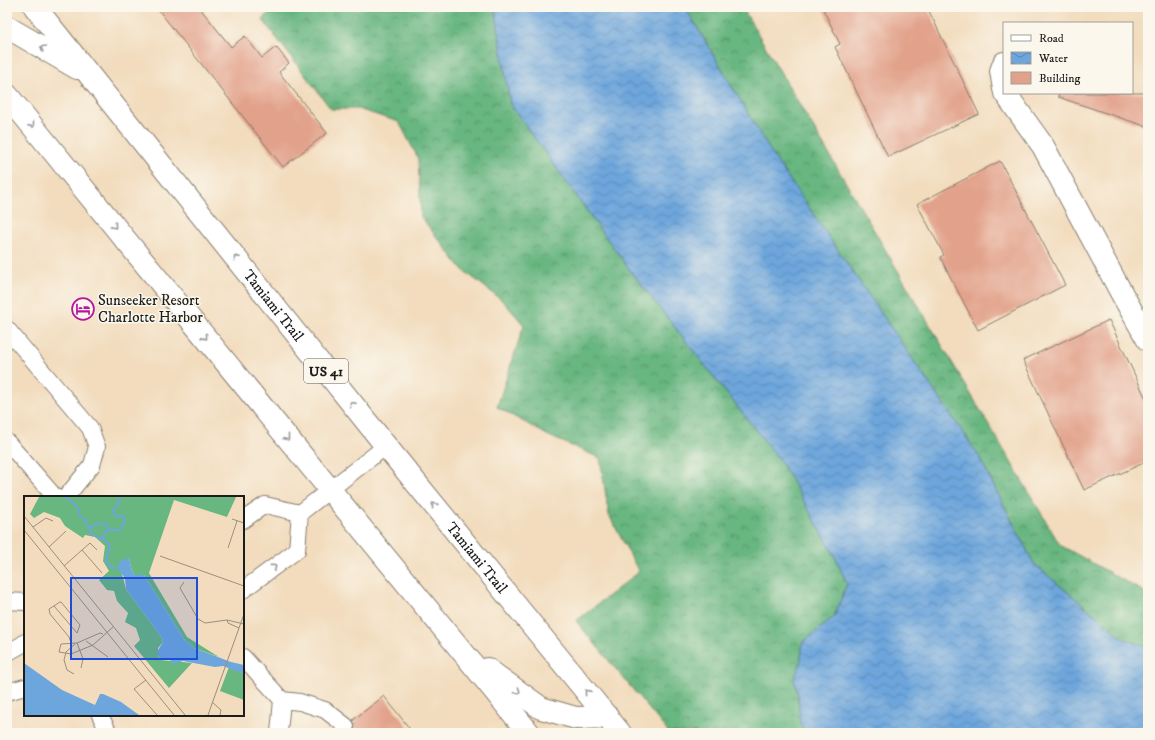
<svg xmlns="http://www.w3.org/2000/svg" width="1155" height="740" font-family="'IM FELL DW Pica',serif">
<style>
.forest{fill:url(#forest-crowns);stroke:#42694e}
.water{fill:url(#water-waves);stroke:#44617c}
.building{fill:#e2a18a}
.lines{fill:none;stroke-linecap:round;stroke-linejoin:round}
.lane-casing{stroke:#877c6c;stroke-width:18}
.street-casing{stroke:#877c6c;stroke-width:24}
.primary-casing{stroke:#877c6c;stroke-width:24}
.lane{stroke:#fff;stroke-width:16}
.street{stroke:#fff;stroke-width:22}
.primary{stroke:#fff;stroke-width:22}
.oneway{stroke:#999}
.labels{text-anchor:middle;stroke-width:3;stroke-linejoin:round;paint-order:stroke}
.shield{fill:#fbf7ec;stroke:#5f5e5a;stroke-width:1}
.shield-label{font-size:14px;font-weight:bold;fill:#1c1c1c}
.poi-label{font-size:15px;fill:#1c1c1c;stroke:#fbf7ec;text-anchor:start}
.street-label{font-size:15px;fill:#1c1c1c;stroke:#fbf7ec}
.inset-river{fill:none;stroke:#6da6dc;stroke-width:2}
.inset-road{fill:none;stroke:#9c8f7d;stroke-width:1}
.view{fill:#1d4ed8;fill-opacity:0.15;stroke:#1d4ed8;stroke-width:2}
.inset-edge{fill:none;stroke:#1c1c1c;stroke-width:2}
</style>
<defs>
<pattern id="forest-crowns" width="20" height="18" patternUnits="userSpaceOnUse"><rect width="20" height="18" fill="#68b680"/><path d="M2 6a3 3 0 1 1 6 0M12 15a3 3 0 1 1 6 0" fill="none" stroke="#559368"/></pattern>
<pattern id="water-waves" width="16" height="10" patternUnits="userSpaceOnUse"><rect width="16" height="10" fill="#6da6dc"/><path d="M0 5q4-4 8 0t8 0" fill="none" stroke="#5986b2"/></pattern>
</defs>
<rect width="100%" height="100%" fill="#fbf7ec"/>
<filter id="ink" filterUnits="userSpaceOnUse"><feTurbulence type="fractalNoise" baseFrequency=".025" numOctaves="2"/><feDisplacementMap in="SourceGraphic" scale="8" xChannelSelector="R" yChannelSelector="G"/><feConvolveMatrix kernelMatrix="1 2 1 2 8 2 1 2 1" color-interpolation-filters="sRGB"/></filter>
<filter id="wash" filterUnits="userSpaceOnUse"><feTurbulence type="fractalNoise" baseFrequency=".012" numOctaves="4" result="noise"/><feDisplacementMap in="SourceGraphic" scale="16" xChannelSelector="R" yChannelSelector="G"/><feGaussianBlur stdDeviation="0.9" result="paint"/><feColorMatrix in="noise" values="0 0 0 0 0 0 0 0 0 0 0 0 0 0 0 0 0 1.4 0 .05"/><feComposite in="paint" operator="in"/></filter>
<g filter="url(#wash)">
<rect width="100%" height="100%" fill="#f2dcbd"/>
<g class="forest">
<path d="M276 7H495L510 104 629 269 781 462 834 554 847 584 834 617 803 642 800 665 794 679 798 696 800 723 805 733H669L576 621 639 572 609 515 600 458 549 436 497 407 524 325 503 301 462 269 421 217 418 158 399 122 358 109H331L262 19Z"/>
<path d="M685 7H742L1060 545 1148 594V647L1124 639 1034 564 977 453 774 157Z"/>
</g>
<path class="water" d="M495 7H685L774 157 977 453 1034 564 1124 639 1148 647V733H805L800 723 798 696 794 679 800 665 803 642 834 617 847 584 834 554 781 462 629 269 510 104Z"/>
<g id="blocks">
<g class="building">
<path d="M156 7H199L231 47 245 36 262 58 276 47 289 63 279 72 327 133 283 167Z"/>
<path d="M822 7H927L979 114 888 157 835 47 840 44Z"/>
<path d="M1059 93H1148V127L1058 97Z"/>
<path d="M1000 161 1065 285 978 330 940 257 944 255 917 204Z"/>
<path d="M1109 320 1148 403V461L1084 490 1023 360Z"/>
<path d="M384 696 413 733H352L355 727 353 720Z"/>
</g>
</g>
</g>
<g filter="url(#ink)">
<use href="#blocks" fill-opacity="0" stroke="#877c6c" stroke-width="1"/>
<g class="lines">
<g class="lane-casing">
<g id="lane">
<path d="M7 329 90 428 97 447 92 465 66 497"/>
<path d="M7 442 55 497"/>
<path d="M243 520 265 505 300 513"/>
<path d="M243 590 297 550 300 513 386 446"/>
<path d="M7 601 25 602"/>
<path d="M7 653 23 644 25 642"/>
<path d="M243 657 282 700 300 702 325 710 346 726"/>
<path d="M7 692 25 687"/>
<path d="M100 715 109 733"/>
<path d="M279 733 282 700"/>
</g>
</g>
<g class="street-casing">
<g id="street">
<path d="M1004 63 1001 71 1004 89"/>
<path d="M1005 93 1043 146 1122 294 1148 340"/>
</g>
</g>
<g class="primary-casing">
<g id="primary">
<path id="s1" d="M35 7 386 446 620 733"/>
<path d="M7 27 77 68"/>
<path d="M7 95 529 733"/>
<path d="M487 669 541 708 576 718 608 717"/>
</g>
</g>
<use href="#lane" class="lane"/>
<use href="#street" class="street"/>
<use href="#primary" class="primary"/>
</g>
<defs><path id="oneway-chevron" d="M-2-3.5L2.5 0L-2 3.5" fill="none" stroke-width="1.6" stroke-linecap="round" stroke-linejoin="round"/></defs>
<g class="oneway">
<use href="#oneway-chevron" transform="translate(43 48) rotate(-150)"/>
<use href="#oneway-chevron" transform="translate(32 125) rotate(51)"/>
<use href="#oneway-chevron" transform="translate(114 226) rotate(51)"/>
<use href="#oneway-chevron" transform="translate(236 258) rotate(-129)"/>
<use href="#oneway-chevron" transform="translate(205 337) rotate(51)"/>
<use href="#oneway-chevron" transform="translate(352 404) rotate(-129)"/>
<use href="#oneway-chevron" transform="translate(287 438) rotate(51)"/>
<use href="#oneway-chevron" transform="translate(434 505) rotate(-129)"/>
<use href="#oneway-chevron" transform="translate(274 567) rotate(-37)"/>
<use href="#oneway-chevron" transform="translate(518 691) rotate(35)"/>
<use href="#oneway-chevron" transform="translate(587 692) rotate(-129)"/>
</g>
</g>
<defs>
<g id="hotel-ring" transform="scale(1.15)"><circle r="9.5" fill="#fbf7ec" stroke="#b5179e" stroke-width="1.5"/><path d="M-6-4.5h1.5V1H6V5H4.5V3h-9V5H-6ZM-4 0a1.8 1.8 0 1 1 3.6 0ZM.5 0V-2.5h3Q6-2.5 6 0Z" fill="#b5179e"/></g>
</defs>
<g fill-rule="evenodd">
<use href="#hotel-ring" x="83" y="309"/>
</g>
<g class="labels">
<rect class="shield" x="304" y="359" width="44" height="24" rx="3"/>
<g class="shield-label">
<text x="326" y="376">US 41</text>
</g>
<g class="poi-label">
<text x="98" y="305">Sunseeker Resort<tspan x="98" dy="17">Charlotte Harbor</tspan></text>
</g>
<g class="street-label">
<text dy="5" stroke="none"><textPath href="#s1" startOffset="382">Tamiami Trail</textPath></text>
<text dy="5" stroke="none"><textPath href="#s1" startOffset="706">Tamiami Trail</textPath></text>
</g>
</g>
<g transform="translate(24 496)">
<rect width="220" height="220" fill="#f2dcbd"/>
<path d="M15 1H212L203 21 150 4 125 77 163 141 195 161 170 152 160 143 120 79H111L108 75 105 62 97 75 102 93 138 142 139 146 134 152V161L137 164 168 167 145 192 110 150 116 144 112 132 101 126 104 117 93 105 90 95 83 94 75 84 85 75 79 65 81 50 71 41 61 39 59 42 41 30 36 22 20 16 10 22 6 18ZM205 171 220 178V204L196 195Z" fill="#68b680"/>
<path d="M105 62 108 75 111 79H120L160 143 170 152 207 166 220 169V178L199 170 191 171 159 165 150 168 146 164 135 163 133 156 139 146 138 142 102 93 101 82 93 72 97 64ZM0 167 38 194 71 209 76 198H79L97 206 115 219H0Z" fill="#6da6dc"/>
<path class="inset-river" d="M41 1 52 9M52 9 56 20 61 24 67 38 80 44 86 49 82 65 87 71 92 72M65 34 69 29 82 27 85 34 81 36 78 43M85 34H96L101 25 100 20H91L89 15 96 5 94 1"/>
<path class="inset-road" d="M0 20 161 219M208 23 220 27M9 31 22 22 29 25M0 34 150 219M25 51 42 35M204 52 213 25M58 54 66 47 73 54M136 60 220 90M40 70 58 54 78 77M160 86 156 92 174 123 181 127 203 124M30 110 53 137 56 129 37 106H36L25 113 26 118 45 141 47 147M215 132 204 127 203 124 220 128M79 138 76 137 53 147 37 148 35 156 47 158 69 149 89 131M62 145 84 161M53 147 59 163 57 172M50 178 43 174 40 164 42 156 51 148M122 184 110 193 133 219M188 206 197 214 196 219M184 219 220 118"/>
<path class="view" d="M47 82H173V163H47Z"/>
<rect width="220" height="220" class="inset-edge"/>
</g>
<rect width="1155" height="740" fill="none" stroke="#fbf7ec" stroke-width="24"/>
<rect x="1003" y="22" width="130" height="72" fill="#fbf7ec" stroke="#a29f99"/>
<rect x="1011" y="35" width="20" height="6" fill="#ffffff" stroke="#a29f99"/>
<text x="1039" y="42" font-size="12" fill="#1c1c1c">Road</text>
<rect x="1011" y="52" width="20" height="12" fill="url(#water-waves)" stroke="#a29f99"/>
<text x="1039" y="62" font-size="12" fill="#1c1c1c">Water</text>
<rect x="1011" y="72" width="20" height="12" fill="#e2a18a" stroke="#a29f99"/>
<text x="1039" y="82" font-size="12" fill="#1c1c1c">Building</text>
</svg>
